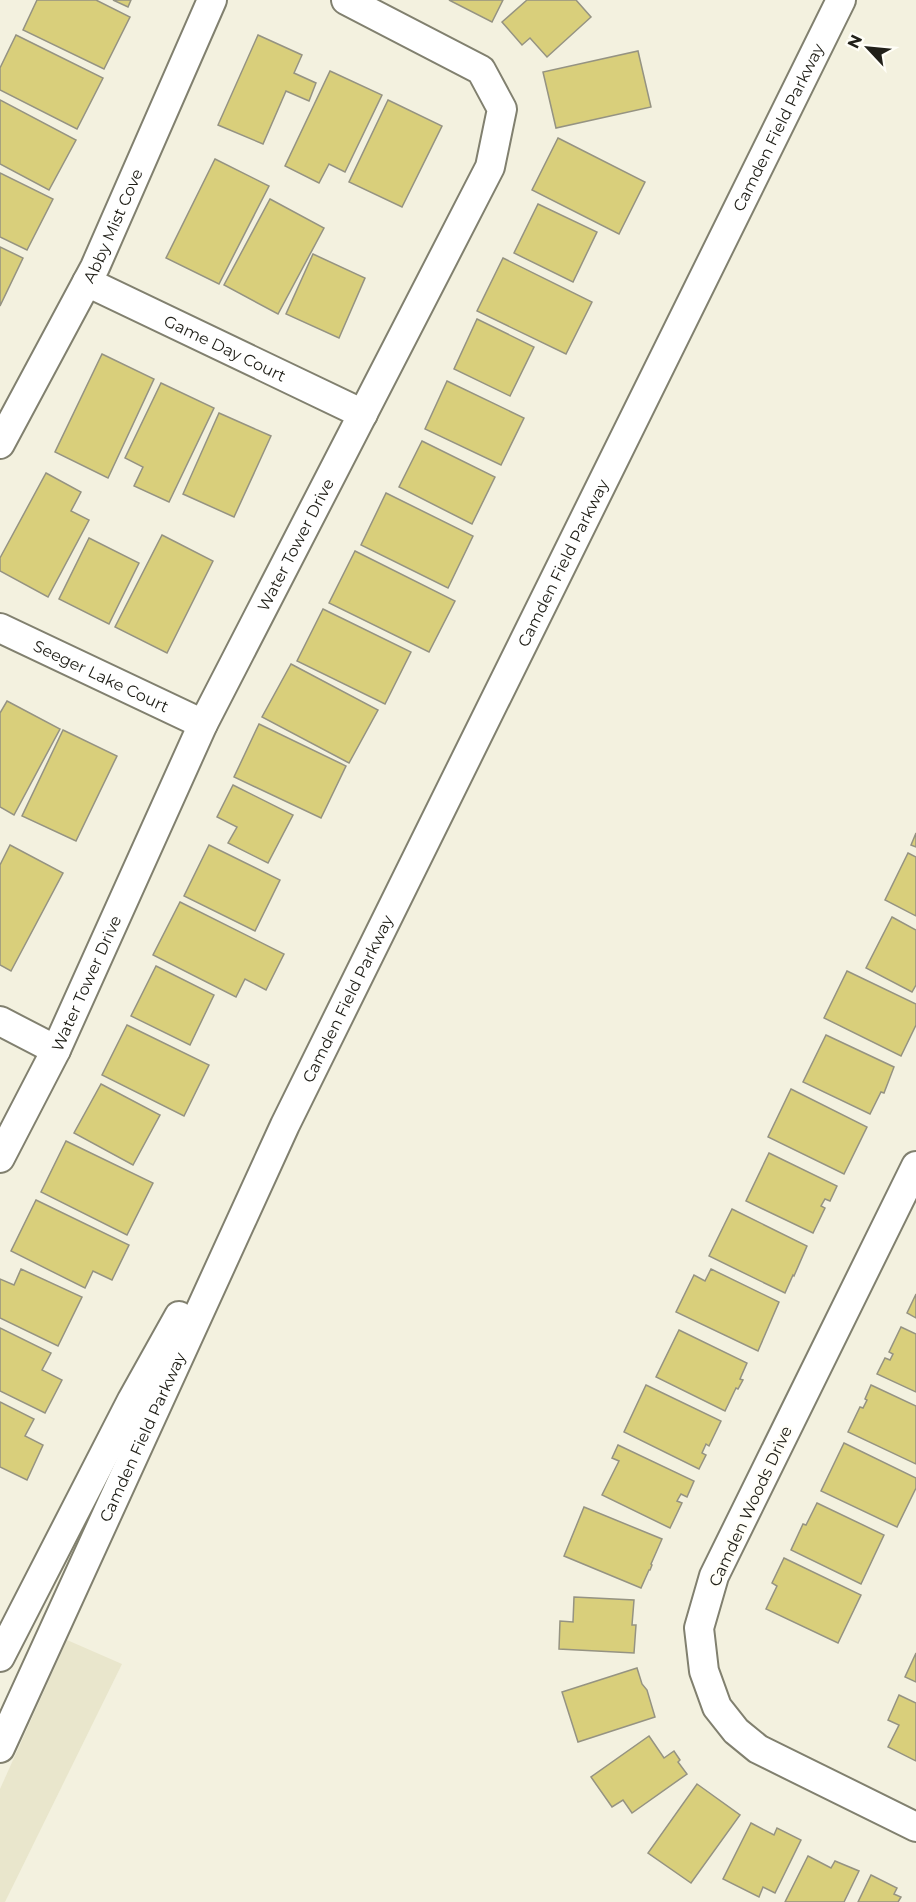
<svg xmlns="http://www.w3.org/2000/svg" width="916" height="1902" font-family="Montserrat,sans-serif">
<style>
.built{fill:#e9e6cc}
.building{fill:#d9cf7b;stroke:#959382;stroke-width:1.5}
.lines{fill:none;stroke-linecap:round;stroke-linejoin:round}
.minor-casing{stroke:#81806f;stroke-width:32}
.minor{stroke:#fff;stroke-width:28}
.labels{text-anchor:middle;stroke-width:4.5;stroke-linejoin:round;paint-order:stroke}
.street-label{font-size:16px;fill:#212019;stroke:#fffef7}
</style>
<rect width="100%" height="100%" fill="#f3f1df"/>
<path class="built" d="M67 1640 122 1664 5 1902H0V1789Z"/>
<g class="building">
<path d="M37 0H96L130 17 104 69 23 30Z"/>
<path d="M113 0H131L128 7Z"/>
<path d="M449 0H503L492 22Z"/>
<path d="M527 0H576L591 17 547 57 530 38 522 45 502 22Z"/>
<path d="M16 35 103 78 77 129 0 90V68Z"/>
<path d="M258 35 302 55 294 73 316 83 309 101 286 91 263 144 218 125Z"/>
<path d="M638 51 651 107 556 128 543 72Z"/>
<path d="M330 71 382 95 345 172 329 164 319 183 285 166Z"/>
<path d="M0 100 76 140 49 190 0 164Z"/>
<path d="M388 100 442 126 402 207 349 182Z"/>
<path d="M558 138 645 182 619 234 532 190Z"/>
<path d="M215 159 269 186 219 284 166 258Z"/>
<path d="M0 173 53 199 27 250 0 237Z"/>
<path d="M270 199 324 228 278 314 224 285Z"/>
<path d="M538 204 597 232 573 282 514 253Z"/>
<path d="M0 247 23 258 0 306Z"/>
<path d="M313 254 365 278 339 338 286 314Z"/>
<path d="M503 258 592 302 566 354 477 311Z"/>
<path d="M477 319 534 347 510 396 454 369Z"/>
<path d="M102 354 154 379 108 478 55 452Z"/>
<path d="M447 381 524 418 501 465 425 429Z"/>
<path d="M161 383 214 408 169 502 134 486 143 467 125 458Z"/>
<path d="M219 413 271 436 234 517 183 494Z"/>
<path d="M422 441 495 477 472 524 399 487Z"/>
<path d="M46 473 81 492 71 511 89 520 48 597 0 571V558Z"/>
<path d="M386 493 473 536 448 588 361 545Z"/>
<path d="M162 535 213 561 167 653 115 627Z"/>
<path d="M89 538 139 563 109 624 59 599Z"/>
<path d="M355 551 455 601 429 652 329 603Z"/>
<path d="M323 609 411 652 385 704 297 661Z"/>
<path d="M291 664 378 710 349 763 262 717Z"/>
<path d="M7 701 60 729 14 815 0 807V713Z"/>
<path d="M259 724 346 766 321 818 234 777Z"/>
<path d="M63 730 117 756 76 841 22 816Z"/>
<path d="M233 785 293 815 268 863 228 843 237 827 217 817Z"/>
<path d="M916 833V847L911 845Z"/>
<path d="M10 845 63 873 11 971 0 965V865Z"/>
<path d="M209 845 280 880 255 931 184 896Z"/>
<path d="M908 853 916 857V916L885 900Z"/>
<path d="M180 902 284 954 266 990 245 979 236 997 153 955Z"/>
<path d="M892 917 916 930V985L912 992 866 968Z"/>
<path d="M156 966 214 995 190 1045 131 1016Z"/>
<path d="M847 971 916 1004V1025L901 1056 824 1018Z"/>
<path d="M127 1025 209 1065 184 1116 102 1075Z"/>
<path d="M826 1035 894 1067 884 1093 881 1092 870 1114 803 1082Z"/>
<path d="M101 1084 160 1115 133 1165 74 1133Z"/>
<path d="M791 1089 867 1127 844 1174 768 1137Z"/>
<path d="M66 1141 153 1183 127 1235 41 1192Z"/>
<path d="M769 1153 837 1186 830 1201 825 1199 821 1206 825 1208 813 1233 746 1201Z"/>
<path d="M36 1200 129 1245 112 1280 93 1271 85 1288 11 1251Z"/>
<path d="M732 1209 807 1246 794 1276 793 1275 785 1293 709 1256Z"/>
<path d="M21 1269 82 1297 58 1346 0 1318V1279L14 1285Z"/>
<path d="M711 1269 779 1302 758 1351 676 1312 694 1275 705 1281Z"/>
<path d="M916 1294V1318L907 1313Z"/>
<path d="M901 1327 916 1334V1392L877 1374 885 1358 890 1360 893 1354 889 1352Z"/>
<path d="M0 1328 51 1353 42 1370 62 1380 45 1413 0 1391Z"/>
<path d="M679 1330 747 1363 740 1379 743 1380 738 1389 736 1388 725 1411 656 1377Z"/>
<path d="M646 1385 721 1421 709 1446 706 1444 702 1453 706 1455 699 1469 624 1432Z"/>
<path d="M871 1385 916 1406V1464L848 1432 860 1407 863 1408 867 1400 865 1399Z"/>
<path d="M0 1402 34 1419 25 1436 43 1445 27 1480 0 1467Z"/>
<path d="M844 1443 916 1478V1488L897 1527 821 1491Z"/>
<path d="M618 1445 694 1481 687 1497 681 1494 677 1501 682 1503 670 1528 602 1495 619 1461 612 1458Z"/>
<path d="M817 1503 884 1535 861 1584 791 1550 803 1524 806 1525Z"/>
<path d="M584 1507 662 1539 651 1564 652 1565 650 1570H649L641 1588 564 1556Z"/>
<path d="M784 1558 861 1595 838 1643 766 1609 777 1586 772 1583Z"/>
<path d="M574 1597 634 1600 632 1625H636L634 1653 559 1649 560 1621 573 1622Z"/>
<path d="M916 1653V1682L905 1677Z"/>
<path d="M637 1668 642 1684 647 1690 655 1717 578 1742 562 1692Z"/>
<path d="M899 1695 916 1703V1761L888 1747 899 1725 888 1720Z"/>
<path d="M649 1736 664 1758 674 1751 680 1760 678 1762 687 1774 632 1813 623 1800 612 1807 591 1777Z"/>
<path d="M697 1784 740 1815 691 1883 648 1853Z"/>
<path d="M751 1823 774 1835 777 1828 801 1840 775 1893 763 1887 759 1897 723 1879Z"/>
<path d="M808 1856 831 1868 835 1861 859 1871 844 1902H785Z"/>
<path d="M871 1875 897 1888 894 1894 901 1897 898 1902H858Z"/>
</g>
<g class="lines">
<g class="minor-casing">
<g id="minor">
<path id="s1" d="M87 282 363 414"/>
<path id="s2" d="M0 444 95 267 212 0"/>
<path id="s3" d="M0 628 203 724"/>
<path d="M0 1021 56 1050"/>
<path id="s4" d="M0 1158 56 1050 203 724 490 167 502 109 481 70 346 0"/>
<path d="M916 1166 714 1576 699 1628 704 1671 717 1707 736 1731 758 1749 916 1827"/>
<path d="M0 1657 132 1400 179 1316"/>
<path id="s5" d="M0 1748 285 1125 841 0"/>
</g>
</g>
<use href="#minor" class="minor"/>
</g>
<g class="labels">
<g class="street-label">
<text dy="6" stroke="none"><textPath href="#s5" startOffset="1798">Camden Field Parkway</textPath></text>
<text dy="6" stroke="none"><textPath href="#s2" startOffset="246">Abby Mist Cove</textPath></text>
<text dy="6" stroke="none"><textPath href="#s1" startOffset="153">Game Day Court</textPath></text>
<text dy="6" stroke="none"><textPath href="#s4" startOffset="681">Water Tower Drive</textPath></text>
<text dy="6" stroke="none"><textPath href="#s5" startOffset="1312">Camden Field Parkway</textPath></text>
<text dy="6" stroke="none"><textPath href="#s3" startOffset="112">Seeger Lake Court</textPath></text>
<text dy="6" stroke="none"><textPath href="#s4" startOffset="195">Water Tower Drive</textPath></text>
<text dy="6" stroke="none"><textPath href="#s5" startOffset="826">Camden Field Parkway</textPath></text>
<text dy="6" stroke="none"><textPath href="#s5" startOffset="342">Camden Field Parkway</textPath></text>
<text transform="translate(750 1506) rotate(-65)" y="6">Camden Woods Drive</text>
</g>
</g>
<g transform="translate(868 48) rotate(296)" stroke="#fffef7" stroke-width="4.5" paint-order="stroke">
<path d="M0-4.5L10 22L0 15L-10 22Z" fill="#212019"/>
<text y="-9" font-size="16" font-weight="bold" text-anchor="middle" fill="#212019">N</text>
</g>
</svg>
